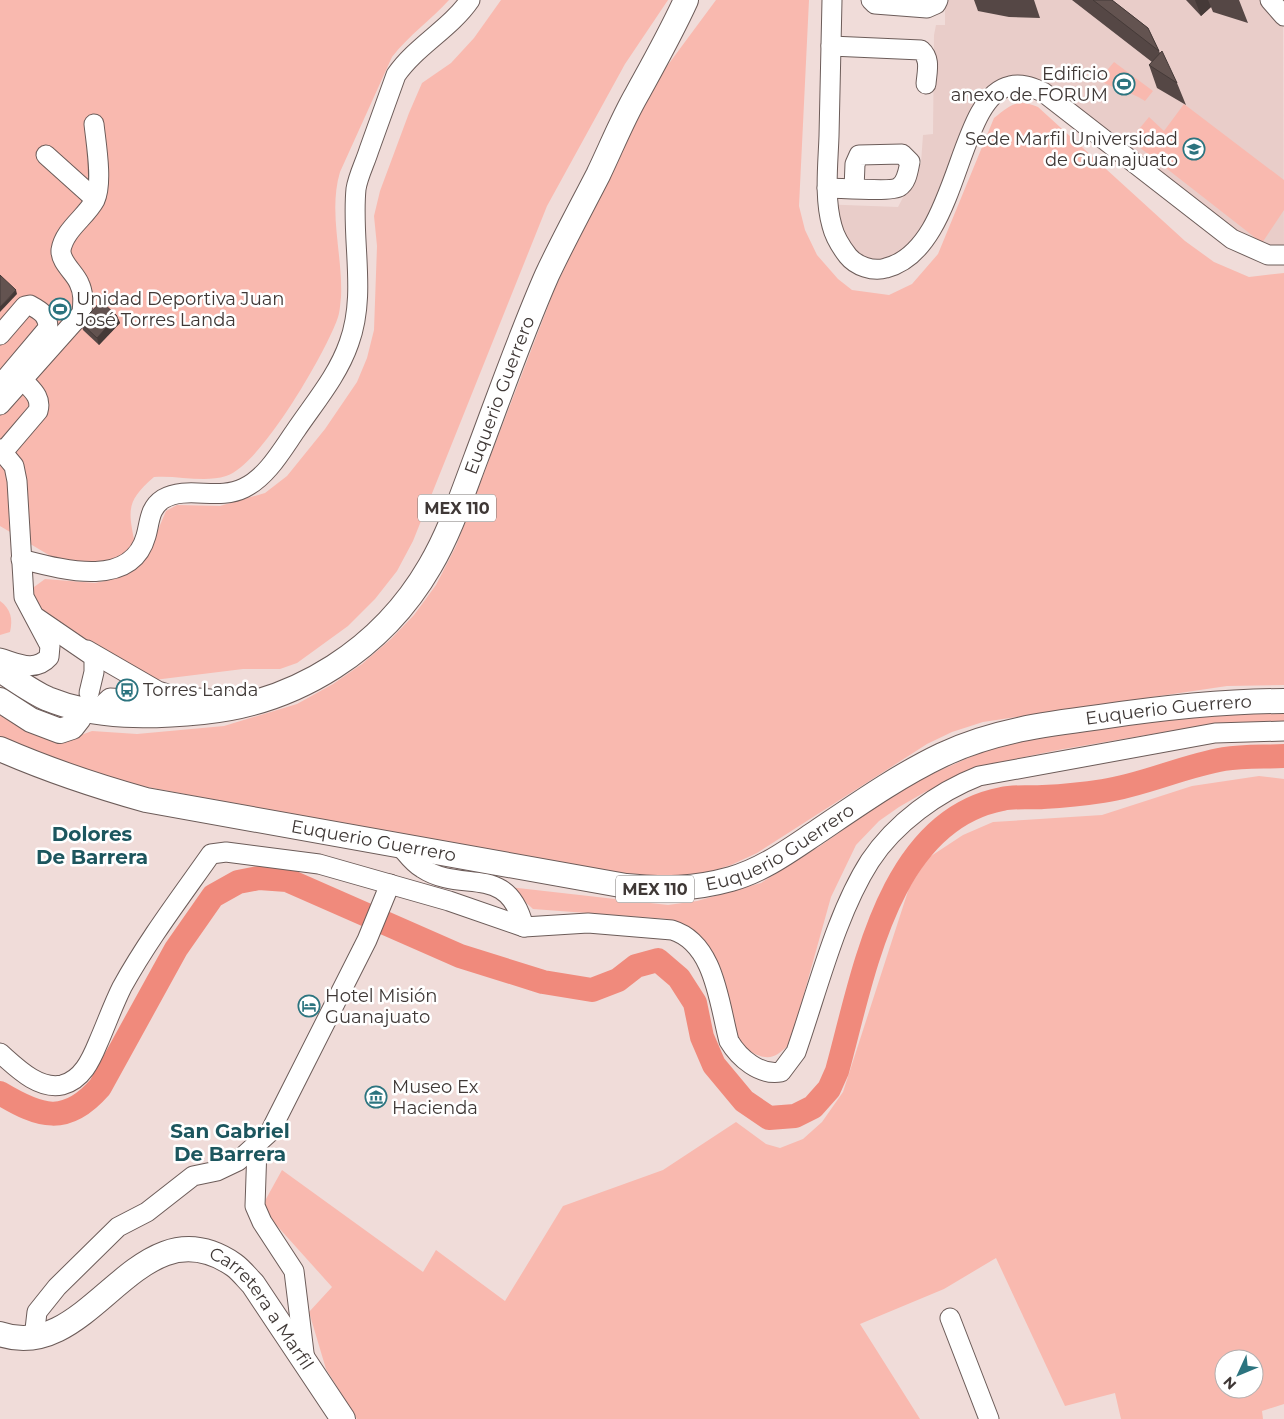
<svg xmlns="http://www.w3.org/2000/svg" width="1284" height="1419" font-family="Montserrat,sans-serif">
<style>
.built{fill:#e9cdc9}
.green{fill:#f9b9af;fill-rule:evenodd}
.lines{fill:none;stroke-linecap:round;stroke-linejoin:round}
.river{stroke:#f08a7c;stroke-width:24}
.minor-casing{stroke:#6c5c59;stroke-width:21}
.major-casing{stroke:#6c5c59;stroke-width:26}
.minor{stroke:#fff;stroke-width:19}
.major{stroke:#fff;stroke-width:24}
.wall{fill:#554745}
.shaded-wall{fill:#453a38}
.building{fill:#635350;stroke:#453a38}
.labels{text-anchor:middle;stroke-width:5;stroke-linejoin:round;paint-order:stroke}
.shield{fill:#fff;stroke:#797472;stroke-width:1}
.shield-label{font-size:16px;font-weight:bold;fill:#3f3836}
.poi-label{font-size:18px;fill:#3f3836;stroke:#fff;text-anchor:start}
.street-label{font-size:18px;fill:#3f3836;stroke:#fff}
.quarter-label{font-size:20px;font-weight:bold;fill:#1c565e;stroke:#fff}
</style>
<rect width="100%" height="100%" fill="#f0dcd9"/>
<path class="built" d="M945 0H1283L1284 264 1268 263 1239 252 1202 227 1041 100 1017 93 1007 95 996 104 983 125 942 227 929 249 914 265 897 274 879 278 828 239 818 204 898 207 921 163 923 135 933 134 934 35 936 25H945Z"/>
<g class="green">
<path d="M0 0H449C431 20 409 35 392 57L340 172C328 212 343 256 341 297 340 305 340 313 337 320 324 355 261 465 226 476 204 483 177 475 154 477 126 501 128 510 135 544L124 556 104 562 64 564 0 526Z"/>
<path d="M501 0H668L625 64 547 206 413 541 397 571 375 599 348 626 297 663 280 669H243L154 680 46 618C39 608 31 599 34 587L45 579 95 583 114 579 132 570 146 558 166 511 177 505 220 506 265 493 287 476 325 429 357 382 367 358 374 330 377 246 374 216 380 191 409 113 422 83 451 63 474 38Z"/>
<path d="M716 0H809L799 206 805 230 817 255 838 279 852 290 889 295 912 284 938 254 994 118C1011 105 1017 98 1038 107L1185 241 1214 262 1249 277 1284 273V685L1227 686 983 722 952 732 927 744 757 853 731 865 699 875 642 879 115 781 38 753 0 736V712L73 738 92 731 137 734 224 726 297 704 333 684 362 664 391 639 414 615 436 585 456 546 555 288 638 113 656 81Z"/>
<path d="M1114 62 1153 91 1145 101C1128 90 1115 90 1099 80Z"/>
<path d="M1184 104 1284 180V210L1262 243 1130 140 1149 117 1164 131Z"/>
<path d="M0 601C11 609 13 619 10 632L0 635Z"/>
<path d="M1284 712V722L1182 729 1058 750 987 765 925 792 899 807 879 821 856 845 831 897 790 1044C776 1056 771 1062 753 1053 726 1039 732 992 720 967 709 945 691 927 668 919L533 909 509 887 668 905 697 901 761 883 820 846 907 785 984 751 1033 739 1184 715Z"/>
<path d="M1259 776 1284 779V1404L1262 1411 1263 1419H1121L1115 1393 1065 1406 996 1258 944 1289 860 1324 920 1419H357L326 1369 309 1312 332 1287 261 1208 282 1170 423 1272 436 1250 505 1301 563 1206 663 1170 736 1122 766 1144 780 1148 803 1139 822 1122 843 1092 909 888 928 858 963 835 993 822 1102 815 1192 786ZM1224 1359H1254V1389H1224Z"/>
</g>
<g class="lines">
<path class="river" d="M0 1093C40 1117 66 1126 100 1087L176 949 213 896 238 882 259 878 287 880 460 956 543 982 592 990 618 980 636 966 658 960 679 978 695 1003 702 1037 714 1065 744 1101 769 1118 795 1116 813 1107 829 1089 837 1071C863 978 887 821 1002 799 1015 796 1030 798 1043 797 1063 796 1084 794 1103 791 1144 785 1183 766 1224 759 1243 756 1264 757 1284 756"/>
<g class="minor-casing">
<g id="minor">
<path d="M832 0C831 45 830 91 829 136 828 165 824 198 832 226 835 238 841 247 848 256 856 266 873 272 886 268 960 249 956 97 1010 86 1022 83 1033 88 1043 92L1232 239 1268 255H1284"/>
<path d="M871 0 875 4 927 8 936 4 938 0"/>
<path d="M1270 0 1284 16"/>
<path d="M831 46 921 50C931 59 927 71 926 84"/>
<path d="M46 155 95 199"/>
<path d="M827 188C839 188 892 192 899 187 907 182 908 171 910 162L902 154 859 155 855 164 854 189"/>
<path d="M0 335 25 306 30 305C41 311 48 315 48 328L0 385"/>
<path d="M0 405 82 313C83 302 84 293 79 283 75 273 60 262 61 250 64 230 86 217 95 200 103 183 96 143 94 124"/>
<path d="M0 449 14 466 17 481 24 597 50 646 49 657C35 673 17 663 0 658"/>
<path d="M3 452 38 411C42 397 32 390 23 380"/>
<path d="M21 559C60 569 131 590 146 536 150 522 149 508 163 499 187 485 218 501 244 488 267 477 282 450 296 430 315 402 338 375 349 343 367 294 351 240 356 189 358 176 365 163 369 150 378 125 387 100 396 75 416 46 450 29 470 0"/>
<path d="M37 618 94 657V672L89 693"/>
<path d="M87 650 158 691 174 696 234 701"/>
<path d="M96 711 110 698 159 701 169 707"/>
<path d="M400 846C407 854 413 863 422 868 463 895 507 861 524 927"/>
<path d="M0 1053C16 1067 38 1090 62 1085 82 1080 91 1060 98 1043 106 1025 113 1005 122 987 148 940 180 898 211 854L226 852 319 864 449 901 524 927 588 923 672 930C715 943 719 1004 729 1041 739 1058 760 1076 781 1072L796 1052C817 992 836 914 870 861 895 823 938 792 979 776L1215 733 1284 731"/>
<path d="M257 1147 255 1206 262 1222 294 1271 305 1361"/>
<path d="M950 1318 989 1419"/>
<path d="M34 1338 37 1312 57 1287 118 1227 147 1212 193 1176 217 1171 238 1161 270 1132 367 940 390 884"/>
</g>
</g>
<g class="major-casing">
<g id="major">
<path id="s1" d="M0 670C16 680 32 692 48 699 97 719 152 717 203 712 297 703 382 649 430 566 450 532 462 495 476 458 499 397 521 334 547 275 563 241 581 208 598 175 611 148 622 120 637 94 654 63 671 33 686 0"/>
<path d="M0 700 31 720 60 731 72 727 79 718"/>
<path id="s2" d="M0 749C48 770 96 786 146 800L626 886C663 890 695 889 731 879 763 870 790 850 817 832 857 805 898 776 942 755 992 731 1046 724 1100 717 1161 708 1222 701 1284 701"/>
<path id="s3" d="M0 1334C92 1366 137 1198 234 1265 241 1270 247 1278 253 1284L343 1419"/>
</g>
</g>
<use href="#minor" class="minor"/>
<use href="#major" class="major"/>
</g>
<g class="wall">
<path d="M974 0H1034L1040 18 1009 17 978 11Z"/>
<path d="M1072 0H1112L1148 28 1160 53 1177 83 1186 105 1157 88 1149 65 1152 62Z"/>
<path d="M1186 0H1239L1248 23 1213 12 1211 7 1201 16Z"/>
<path d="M117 316 120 323 99 345 83 330 81 323Z"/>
</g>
<g class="shaded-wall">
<path d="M1195 0H1208L1211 7 1201 16Z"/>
<path d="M16 290 17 294 0 312V307Z"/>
<path d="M117 316 120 323 99 345 97 338Z"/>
</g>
<g class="building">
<path d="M1093 0H1112L1148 28 1159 51Z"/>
<path d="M1162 51 1177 83 1149 65Z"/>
<path d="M0 275 16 290 0 307Z"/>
<path d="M101 301 117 316 97 338 81 323Z"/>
</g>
<defs>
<g id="stadium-ring" transform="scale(1.125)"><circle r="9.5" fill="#fff" stroke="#2c747f" stroke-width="1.5"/><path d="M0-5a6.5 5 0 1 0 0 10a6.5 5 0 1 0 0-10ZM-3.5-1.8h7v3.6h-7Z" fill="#2c747f"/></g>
<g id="university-ring" transform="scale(1.125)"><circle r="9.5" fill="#fff" stroke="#2c747f" stroke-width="1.5"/><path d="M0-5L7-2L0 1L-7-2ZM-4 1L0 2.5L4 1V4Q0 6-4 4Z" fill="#2c747f"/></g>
<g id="bus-ring" transform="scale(1.125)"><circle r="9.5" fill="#fff" stroke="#2c747f" stroke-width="1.5"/><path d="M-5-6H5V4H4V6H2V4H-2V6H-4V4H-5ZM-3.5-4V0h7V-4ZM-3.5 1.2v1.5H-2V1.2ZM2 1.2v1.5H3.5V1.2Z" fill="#2c747f"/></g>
<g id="hotel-ring" transform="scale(1.125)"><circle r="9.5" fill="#fff" stroke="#2c747f" stroke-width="1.5"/><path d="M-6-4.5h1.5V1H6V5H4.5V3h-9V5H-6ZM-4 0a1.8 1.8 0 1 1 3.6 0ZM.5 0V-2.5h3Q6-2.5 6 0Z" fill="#2c747f"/></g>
<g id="museum-ring" transform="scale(1.125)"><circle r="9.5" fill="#fff" stroke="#2c747f" stroke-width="1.5"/><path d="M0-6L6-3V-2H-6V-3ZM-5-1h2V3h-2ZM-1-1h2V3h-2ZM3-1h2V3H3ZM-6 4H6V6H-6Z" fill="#2c747f"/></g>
</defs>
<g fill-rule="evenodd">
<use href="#stadium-ring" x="1124" y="84"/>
<use href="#university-ring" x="1194" y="149"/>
<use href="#stadium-ring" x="60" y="309"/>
<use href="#bus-ring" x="127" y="690"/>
<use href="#hotel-ring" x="309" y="1006"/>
<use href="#museum-ring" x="376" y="1097"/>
</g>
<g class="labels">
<g class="shield">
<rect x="418" y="494.5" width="78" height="27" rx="4"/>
<rect x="616" y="875.5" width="78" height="27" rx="4"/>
</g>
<g class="shield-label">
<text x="457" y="514">MEX 110</text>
<text x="655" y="895">MEX 110</text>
</g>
<g class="poi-label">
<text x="1108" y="80" text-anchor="end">Edificio<tspan x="1108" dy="21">anexo de FORUM</tspan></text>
<text x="1178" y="145" text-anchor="end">Sede Marfil Universidad<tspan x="1178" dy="21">de Guanajuato</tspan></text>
<text x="76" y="305">Unidad Deportiva Juan<tspan x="76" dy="21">José Torres Landa</tspan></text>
<text x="143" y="696">Torres Landa</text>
<text x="325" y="1002">Hotel Misión<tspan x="325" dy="21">Guanajuato</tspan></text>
<text x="392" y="1093">Museo Ex<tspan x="392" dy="21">Hacienda</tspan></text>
</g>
<g class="street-label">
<text dy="6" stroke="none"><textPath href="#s1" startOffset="678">Euquerio Guerrero</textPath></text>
<text dy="6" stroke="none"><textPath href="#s2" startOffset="1226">Euquerio Guerrero</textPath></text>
<text dy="6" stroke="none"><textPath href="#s2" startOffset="386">Euquerio Guerrero</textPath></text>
<text dy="6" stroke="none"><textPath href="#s2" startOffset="806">Euquerio Guerrero</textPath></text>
<text dy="6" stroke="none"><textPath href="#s3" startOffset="315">Carretera a Marfil</textPath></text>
</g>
<g class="quarter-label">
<text x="92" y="841">Dolores<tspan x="92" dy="23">De Barrera</tspan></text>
<text x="230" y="1138">San Gabriel<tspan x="230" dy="23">De Barrera</tspan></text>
</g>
</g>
<g transform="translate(1239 1374) rotate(226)"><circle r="24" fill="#ffffff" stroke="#b2afaf"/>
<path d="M0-4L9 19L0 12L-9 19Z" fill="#2c747f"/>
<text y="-8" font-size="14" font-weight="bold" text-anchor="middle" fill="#3f3836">N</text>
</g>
</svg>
